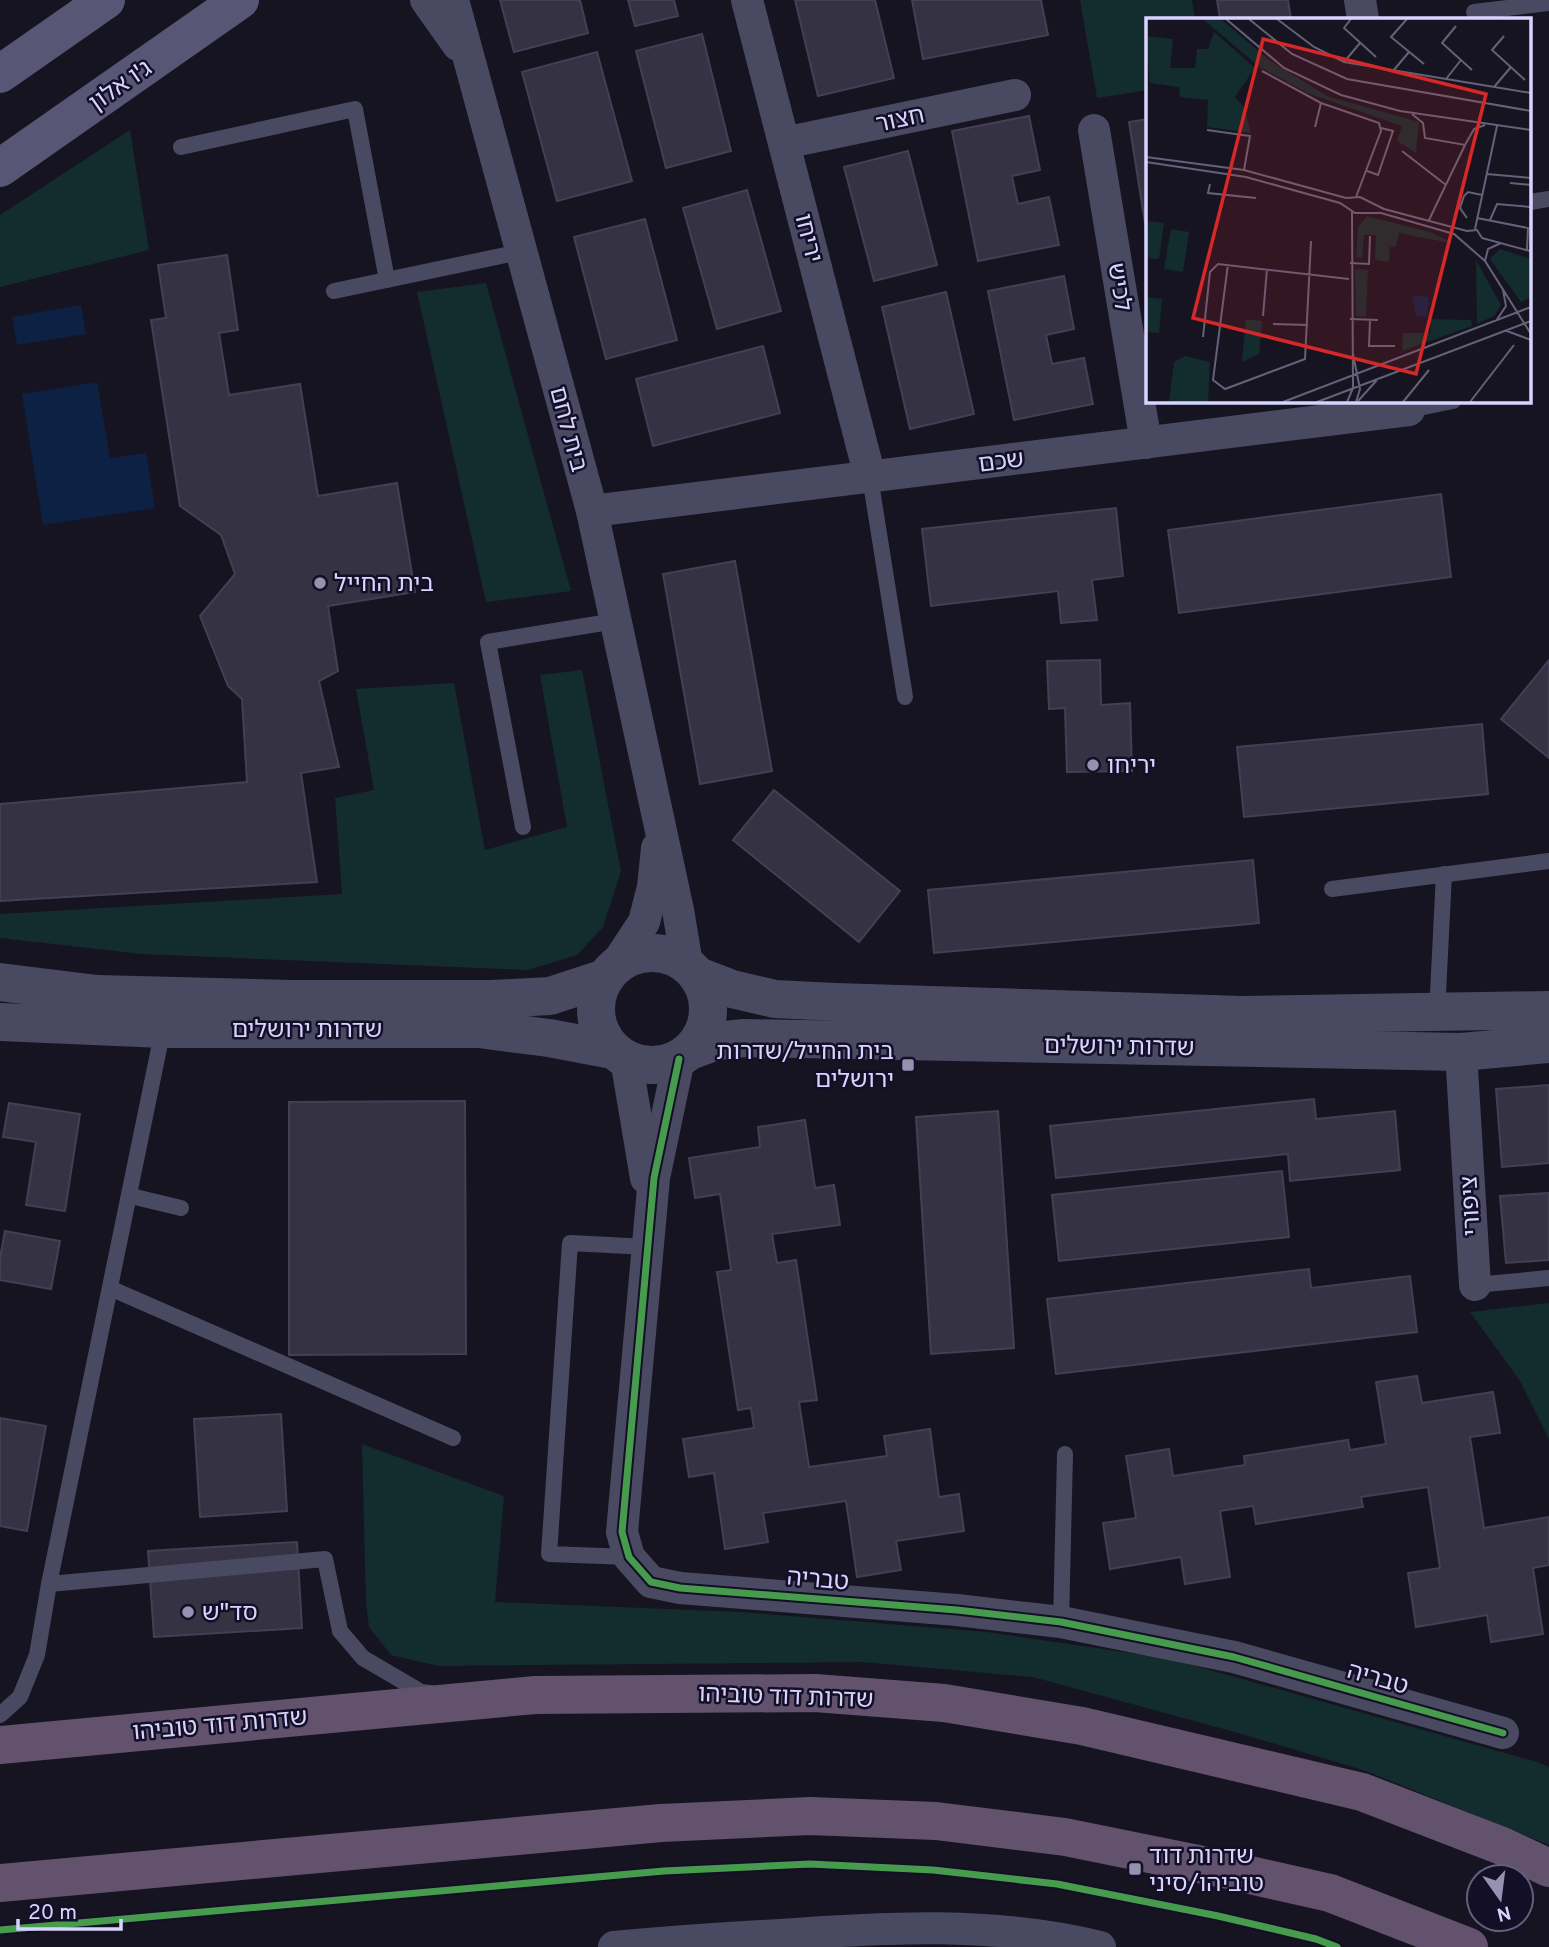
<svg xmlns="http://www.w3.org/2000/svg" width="1549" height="1947" viewBox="0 0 1549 1947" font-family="Overpass,'Noto Sans Hebrew',sans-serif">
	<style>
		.green { fill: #132c2d }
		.water { fill: #0d2144 }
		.building { fill: #343243; stroke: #433f54; stroke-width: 2 }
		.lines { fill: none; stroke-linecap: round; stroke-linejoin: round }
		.service { stroke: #4a4962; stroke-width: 16 }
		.minor { stroke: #4a4962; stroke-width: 32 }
		.tertiary { stroke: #4a4962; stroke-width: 38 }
		.secondary { stroke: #575674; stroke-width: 38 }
		.trunk { stroke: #62526e; stroke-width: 38 }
		.cycleway-casing { stroke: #130f26; stroke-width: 11 }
		.cycleway { stroke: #469c4c; stroke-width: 7 }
		.poi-dot { fill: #9591b1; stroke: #130f26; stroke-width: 2.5 }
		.labels { text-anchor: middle; stroke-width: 5; stroke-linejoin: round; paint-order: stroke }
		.street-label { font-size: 24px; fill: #d9d4ff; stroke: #130f26 }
		.poi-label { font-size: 24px; fill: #d9d4ff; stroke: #130f26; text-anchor: start }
		.inset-road { fill: none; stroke: #64617a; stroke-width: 2 }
		.view { fill: #d62828; fill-opacity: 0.15; stroke: #d62828; stroke-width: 3.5 }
		.inset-edge { fill: none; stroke: #d9d4ff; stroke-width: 3.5 }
	</style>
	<rect width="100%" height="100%" fill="#161421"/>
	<g class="green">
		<polygon points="1080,0 1192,0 1195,19 1148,19 1148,90 1097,98"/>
		<polygon points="130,130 149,250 0,287 0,215"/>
		<polygon points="486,283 571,591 486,602 417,292"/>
		<polygon points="582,670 621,871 603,927 577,955 528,970 479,968 142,954 0,938 0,914 342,894 335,798 374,790 356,689 454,683 485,850 567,827 540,675"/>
		<polygon points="1549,1303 1549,1439 1520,1381 1470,1312"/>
		<polygon points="362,1444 504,1496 495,1602 741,1612 987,1632 1171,1659 1537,1762 1549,1767 1549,1845 1366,1771 1242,1734 1033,1677 862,1662 438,1666 391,1655 369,1627 366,1604"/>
	</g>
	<g class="water">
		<polygon points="81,305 86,334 17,345 12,317"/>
		<polygon points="97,382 110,458 146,453 155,508 43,525 22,394"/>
	</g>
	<g class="building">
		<polygon points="500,0 580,0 588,33 514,52"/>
		<polygon points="628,0 674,0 678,16 635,26"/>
		<polygon points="795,0 875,0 894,78 818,96"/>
		<polygon points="912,0 1041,0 1048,35 923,59"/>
		<polygon points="1217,0 1288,0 1291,19 1220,19"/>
		<polygon points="702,34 731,151 666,168 636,51"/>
		<polygon points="597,52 632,181 557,201 522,72"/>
		<polygon points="1029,116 1040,170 1012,176 1018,204 1049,197 1059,245 978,261 952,131"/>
		<polygon points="1148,119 1148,242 1129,122"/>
		<polygon points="908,151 937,265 874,281 844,167"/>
		<polygon points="747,190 781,311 717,329 683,208"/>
		<polygon points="645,219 677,340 606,359 574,237"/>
		<polygon points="227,255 238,330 219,333 229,395 300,384 318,496 397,483 415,592 328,606 338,671 319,681 339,767 301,773 317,882 0,901 0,804 247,782 242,699 228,686 200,616 235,574 221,535 180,506 151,320 166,318 158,265"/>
		<polygon points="1064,276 1074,329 1046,335 1052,364 1084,358 1093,404 1014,420 988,291"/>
		<polygon points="946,292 974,414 910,429 882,307"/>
		<polygon points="763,346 780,413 653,446 636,379"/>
		<polygon points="1441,494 1451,577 1179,613 1168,530"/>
		<polygon points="1116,508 1123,576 1092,580 1097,620 1061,623 1058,591 931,606 922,529"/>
		<polygon points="735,561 772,771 700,784 663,574"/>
		<polygon points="1100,660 1101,705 1130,703 1132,771 1067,772 1065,708 1049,709 1047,661"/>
		<polygon points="1549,660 1549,758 1501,719"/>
		<polygon points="1482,724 1488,794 1244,817 1237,747"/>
		<polygon points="774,790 900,891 859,942 733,840"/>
		<polygon points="1253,860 1259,923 934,953 928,890"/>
		<polygon points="1549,1085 1549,1163 1502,1167 1496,1089"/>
		<polygon points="1314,1099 1316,1119 1395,1111 1400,1170 1290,1181 1288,1154 1056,1178 1050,1126"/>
		<polygon points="465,1101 466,1354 289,1355 289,1102"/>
		<polygon points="9,1103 80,1114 65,1211 26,1205 36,1142 3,1137"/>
		<polygon points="998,1111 1014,1348 931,1354 916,1117"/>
		<polygon points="805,1120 815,1188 834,1185 840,1225 772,1234 777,1263 796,1260 817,1400 799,1402 809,1467 887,1456 884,1436 930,1429 939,1497 959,1494 964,1531 896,1541 901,1570 857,1577 846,1501 763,1513 768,1542 725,1549 714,1473 689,1477 683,1439 754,1428 751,1408 738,1410 717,1272 731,1270 720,1194 695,1198 689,1158 760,1147 758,1127"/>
		<polygon points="1282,1171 1289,1237 1059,1261 1052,1195"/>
		<polygon points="1549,1193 1549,1260 1506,1263 1500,1196"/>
		<polygon points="5,1231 60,1241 51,1289 0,1280 0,1258"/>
		<polygon points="1309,1269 1311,1288 1410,1276 1417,1332 1056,1374 1047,1299"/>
		<polygon points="1417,1376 1422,1403 1493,1392 1500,1433 1470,1437 1484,1528 1549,1517 1549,1565 1533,1568 1543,1634 1491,1642 1487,1615 1416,1627 1408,1573 1440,1568 1428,1487 1361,1497 1363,1507 1256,1524 1253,1506 1220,1511 1230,1577 1185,1584 1181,1557 1110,1569 1103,1523 1136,1518 1126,1456 1169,1449 1173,1476 1245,1465 1244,1456 1348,1440 1350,1450 1386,1444 1376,1382"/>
		<polygon points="281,1414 287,1511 200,1517 194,1419"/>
		<polygon points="0,1418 46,1426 27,1531 0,1526"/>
		<polygon points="297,1542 302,1628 154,1637 148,1551"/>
	</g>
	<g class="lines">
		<g class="service">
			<polyline points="1474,12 1549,3"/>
			<polyline points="181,147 355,109 387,280"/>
			<polyline points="1530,202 1549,199"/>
			<polyline points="334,291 520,252"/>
			<polyline points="1409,410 1453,401"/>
			<polyline points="870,477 905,697"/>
			<polyline points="523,827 488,642 615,621"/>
			<polyline points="1332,889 1549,861"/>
			<polyline points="1437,1013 1444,874"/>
			<polyline points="131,1196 181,1208"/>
			<polyline points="1475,1285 1549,1278"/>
			<polyline points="112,1289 453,1438"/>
			<polyline points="629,1557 549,1554 570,1243 648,1247"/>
			<polyline points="49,1584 163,1029"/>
			<polyline points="1061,1622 1065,1454"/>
			<polyline points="0,1715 20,1697 37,1655 49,1584 325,1559 340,1631 363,1658 421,1692 431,1693"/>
		</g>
		<g class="minor">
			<polyline points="426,0 458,45"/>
			<polyline points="453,0 592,511 678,910 687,964"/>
			<polyline points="747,0 870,477"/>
			<polyline points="1360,0 1363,19"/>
			<polyline points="1094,130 1146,443"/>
			<polyline points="784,143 1015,95"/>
			<polyline points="592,511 1409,410 1408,401"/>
			<polyline points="615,966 644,922 653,887 657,848"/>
			<polyline points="1461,1052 1475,1285"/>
			<polyline points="626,1059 646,1178"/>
			<polyline points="679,1059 654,1178 622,1532 629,1557 651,1582 680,1588 957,1610 1061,1622 1234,1657 1503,1733"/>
			<path d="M 614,1947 C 669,1942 725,1938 780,1935 C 887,1927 995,1921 1100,1947"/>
		</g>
		<g class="tertiary">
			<circle cx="652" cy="1009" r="56"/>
			<polyline points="698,976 732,989 775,999 835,1002 1242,1015 1549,1010"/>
			<polyline points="0,982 97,994 290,999 492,999 550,996 605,978"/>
			<polyline points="0,1022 163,1029 479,1029 549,1038 613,1050"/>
			<polyline points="690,1051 717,1041 744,1038 1461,1052 1549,1044"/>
		</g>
		<g class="secondary">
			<polyline points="0,74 106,0"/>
			<polyline points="0,168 240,0"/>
		</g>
		<g class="trunk">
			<polyline points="0,1745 535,1695 815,1693 944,1703 1082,1726 1362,1792 1502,1846 1549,1868"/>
			<polyline points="0,1883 661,1823 810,1816 936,1821 1065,1837 1228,1870 1330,1893 1469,1947"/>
		</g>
		<defs>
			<g id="cycleway">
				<polyline points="679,1059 654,1178 622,1532 629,1557 651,1582 680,1588 957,1610 1061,1622 1234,1657 1503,1733"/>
				<polyline points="0,1930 664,1871 810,1864 933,1870 1057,1884 1218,1916 1316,1939 1337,1947"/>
			</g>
		</defs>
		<use href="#cycleway" class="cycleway-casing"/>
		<use href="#cycleway" class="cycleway"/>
	</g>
	<g class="poi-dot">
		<circle cx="320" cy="583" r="7"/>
		<circle cx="1093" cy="765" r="7"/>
		<rect x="901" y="1058" width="14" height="14" rx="3.5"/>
		<circle cx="188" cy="1612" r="7"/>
		<rect x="1128" y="1862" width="14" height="14" rx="3.5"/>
	</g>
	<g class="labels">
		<g class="street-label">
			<text transform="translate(120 85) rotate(-35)" y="8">ג'ו אלון</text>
			<text transform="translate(900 119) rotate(-12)" y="8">חצור</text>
			<text transform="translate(809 238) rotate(76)" y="8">יריחו</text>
			<text transform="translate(1120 287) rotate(81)" y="8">לכיש</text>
			<text transform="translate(569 429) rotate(75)" y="8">בית לחם</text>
			<text transform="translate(1001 461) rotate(-7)" y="8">שכם</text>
			<text x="307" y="1037">שדרות ירושלים</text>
			<text transform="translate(1119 1046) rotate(1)" y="8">שדרות ירושלים</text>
			<text transform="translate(1470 1206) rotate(-93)" y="8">ציפורי</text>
			<text transform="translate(818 1579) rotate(5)" y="8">טבריה</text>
			<text transform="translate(1378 1678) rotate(16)" y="8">טבריה</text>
			<text transform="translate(786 1696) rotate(2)" y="8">שדרות דוד טוביהו</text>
			<text transform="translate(220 1724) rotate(-5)" y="8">שדרות דוד טוביהו</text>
		</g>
		<g class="poi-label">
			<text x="334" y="591">בית החייל</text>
			<text x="1107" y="773">יריחו</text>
			<text x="894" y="1059" text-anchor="end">בית החייל/שדרות<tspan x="894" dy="28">ירושלים</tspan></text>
			<text x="202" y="1620">סד"ש</text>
			<text x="1149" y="1863">שדרות דוד<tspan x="1149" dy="28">טוביהו/סיני</tspan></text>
		</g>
	</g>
	<g transform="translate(1146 18)">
		<rect width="385" height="385" fill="#161421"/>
		<path d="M 57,1 L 75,1 L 123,42 L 181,78 L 273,104 L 270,135 L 251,123 L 256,108 L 161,75 L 112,48 ZM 68,14 L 109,50 L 89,79 L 98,89 L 105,115 L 61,109 L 62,82 L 34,79 L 33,69 L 4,65 L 0,18 L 27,21 L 24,50 L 49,50 L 51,31 L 62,31 ZM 221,198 L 284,214 L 309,226 L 253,215 L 250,229 L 244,229 L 243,244 L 229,242 L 230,217 L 218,217 L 216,240 L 210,239 L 212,209 ZM 0,203 L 18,205 L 13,241 L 0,240 ZM 25,211 L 43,214 L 37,254 L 18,251 ZM 354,231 L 385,241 L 385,279 L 375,284 L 344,241 ZM 330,242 L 355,287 L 348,298 L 331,306 ZM 209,251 L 222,252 L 220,299 L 210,298 ZM 0,279 L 16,281 L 13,315 L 0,314 ZM 100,301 L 116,303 L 113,336 L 96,344 ZM 285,301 L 325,302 L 326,308 L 256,333 L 257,315 L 284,315 ZM 39,338 L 64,344 L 62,384 L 23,384 L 28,344 Z" fill="#132c2d"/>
		<path d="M 266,277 L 283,279 L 281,299 L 270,298 Z" fill="#0d2144"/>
		<path class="inset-road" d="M 80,1 L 138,50 L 195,77 L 254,93 L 385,112M 103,1 L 146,36 L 201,61 L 385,93M 131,1 L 168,29 L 198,44 L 385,75M 205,1 L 198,10 L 230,39M 261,1 L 245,19 L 278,46M 310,8 L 296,25 L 326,52M 358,18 L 346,32 L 379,62M 198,44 L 214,25M 116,53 L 175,85 L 233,105 L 235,113 L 210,179M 247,53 L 263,34M 300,61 L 315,42M 348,69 L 365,49M 266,96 L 277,105 L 279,120 L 319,127 L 328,111 L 339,107M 169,109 L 175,85M 61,112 L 104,118 L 98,152M 256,133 L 300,167M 0,139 L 98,152 L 200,180 L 214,179 L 238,191 L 321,213 L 331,212 L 336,220M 0,144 L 100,159 L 194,185 L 209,195 L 235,195 L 308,216 L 339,243 L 385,316M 221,153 L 232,157 L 247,113 L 235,110M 341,156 L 385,160M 364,165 L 385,167M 64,166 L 62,175 L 110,180M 321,200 L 314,190 L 318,178 L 322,174 L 336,177M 331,200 L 382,210 L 381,232M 283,202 L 319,127M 344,202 L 351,186 L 385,189M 329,211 L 351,108M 336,220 L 384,233M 339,243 L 342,231 L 355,225M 204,245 L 223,246 L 224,218M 82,246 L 67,362 L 79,371 L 159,341 L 165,223M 117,298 L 121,251M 204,301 L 232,302M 224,302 L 223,328 L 249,328M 350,303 L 360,288 L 357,272M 127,306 L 162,307M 361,313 L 385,322M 57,319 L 64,254 L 72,246 L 203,261M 207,336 L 214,371 L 210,384M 212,383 L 231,362M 137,384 L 385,289M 171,384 L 385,303M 201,384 L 207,370 L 206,193M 257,384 L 283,352M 324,384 L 368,327"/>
		<path class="view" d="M 117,21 L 340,76 L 270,356 L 47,300 Z"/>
		<rect width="385" height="385" class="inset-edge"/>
	</g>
	<g transform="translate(1500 1898) rotate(166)"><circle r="33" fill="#130f26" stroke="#625e7d" stroke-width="2"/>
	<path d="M0-5L12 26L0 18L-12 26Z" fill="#9591b1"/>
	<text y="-10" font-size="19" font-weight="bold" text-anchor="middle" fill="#d9d4ff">N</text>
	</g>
	<path d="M18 1919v10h103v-10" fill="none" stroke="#d9d4ff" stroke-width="3.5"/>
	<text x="28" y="1919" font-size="21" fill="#d9d4ff" stroke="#130f26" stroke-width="5" paint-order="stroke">20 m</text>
</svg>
